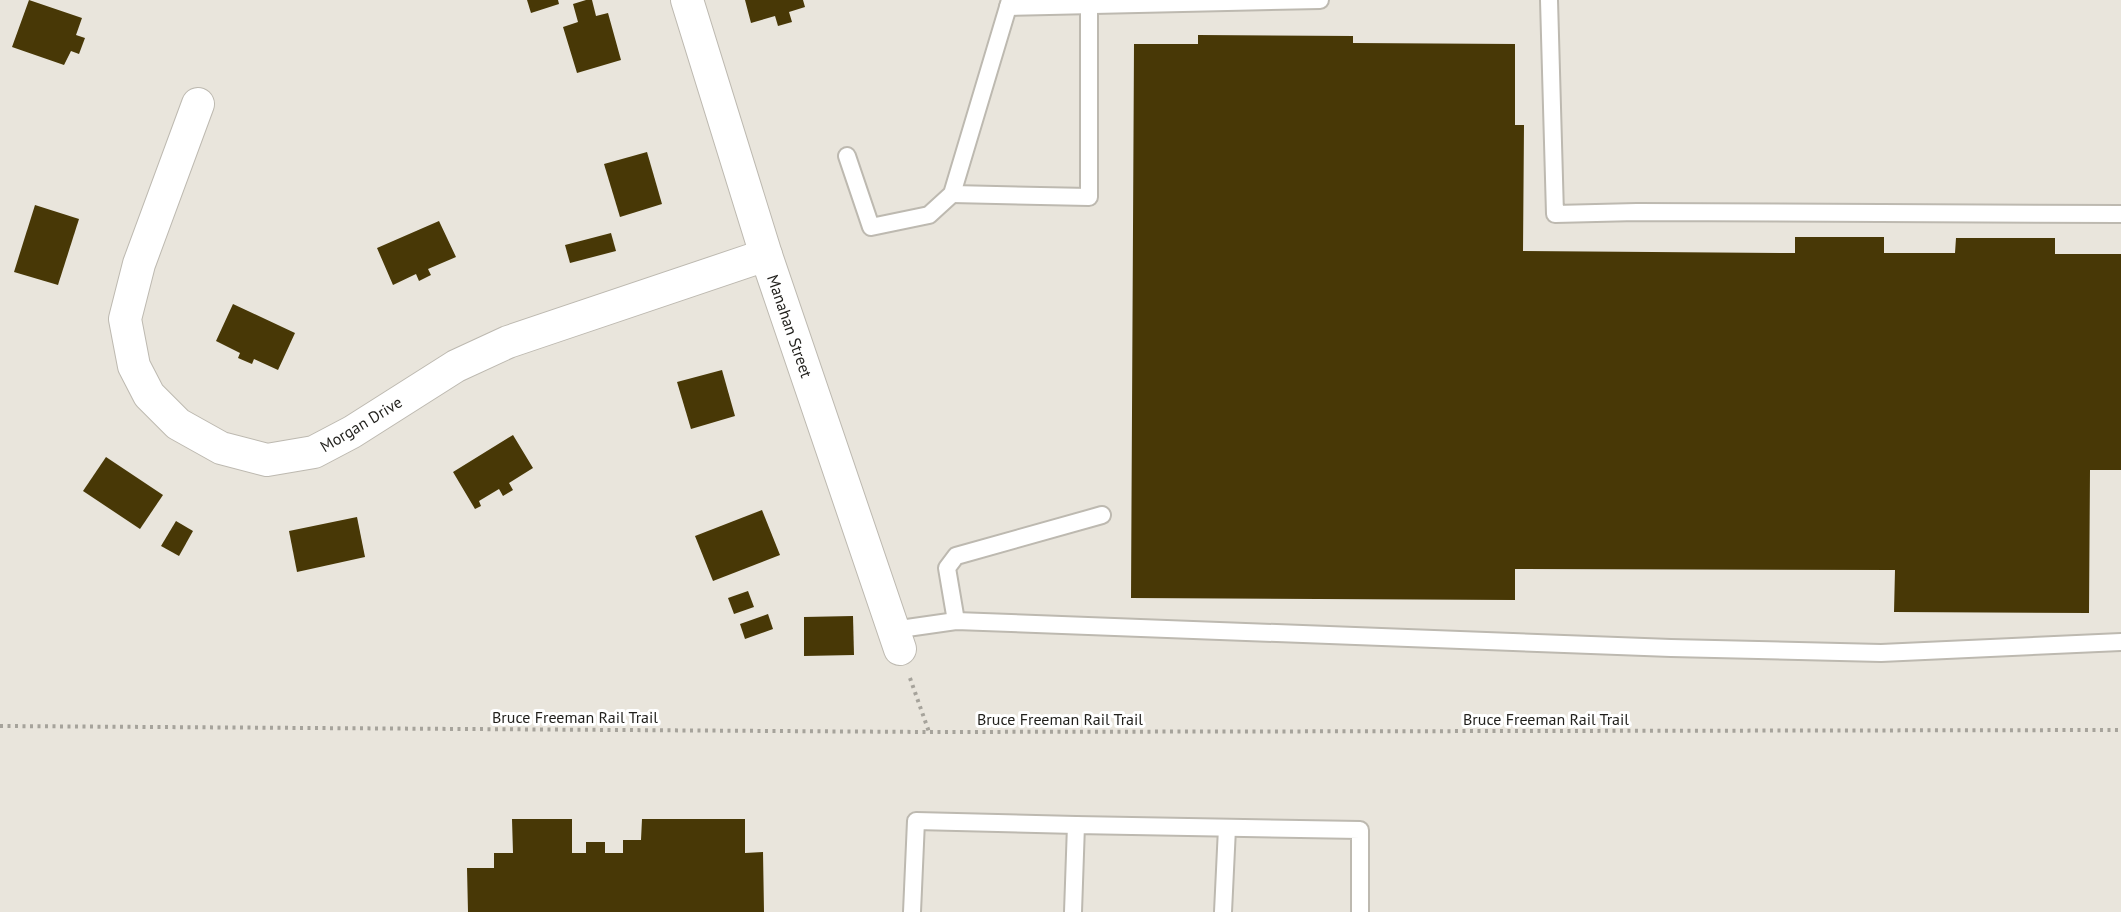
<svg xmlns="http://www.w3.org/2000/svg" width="2121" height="912" viewBox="0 0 2121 912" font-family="'PT Sans',sans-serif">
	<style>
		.building { fill: #483806 }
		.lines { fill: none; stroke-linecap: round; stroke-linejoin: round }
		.service-casing { stroke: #bdb9b0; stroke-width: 20 }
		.minor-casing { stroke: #bdb9b0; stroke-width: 34 }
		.path { stroke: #a6a39b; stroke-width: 4; stroke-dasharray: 3 4.5; stroke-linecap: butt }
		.service { stroke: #fff; stroke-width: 16 }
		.minor { stroke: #fff; stroke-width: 32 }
		.labels { text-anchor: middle; stroke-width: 6; stroke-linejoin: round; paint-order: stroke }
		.street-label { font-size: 16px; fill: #201f1b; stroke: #fff }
	</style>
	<rect width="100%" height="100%" fill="#e9e5dc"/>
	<g class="building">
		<polygon points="29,0 82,18 76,35 85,38 79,54 71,51 64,65 12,47"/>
		<polygon points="527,0 558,0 559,4 531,13"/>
		<polygon points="586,0 592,0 596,16 608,13 621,60 577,73 563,27 578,22 573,4"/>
		<polygon points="745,0 803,0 805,7 789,12 792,22 778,26 775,16 751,23"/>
		<polygon points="1198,35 1353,36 1353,43 1515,44 1515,125 1524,125 1523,251 1795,253 1795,237 1884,237 1884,253 1955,253 1956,238 2055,238 2055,254 2121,254 2121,470 2090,470 2089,613 1894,612 1895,570 1515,569 1515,600 1131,598 1134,44 1198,44"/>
		<polygon points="647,152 662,204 620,217 604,164"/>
		<polygon points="35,205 79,219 58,285 14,272"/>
		<polygon points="439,221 456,257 428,269 431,275 419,281 416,274 393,285 377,248"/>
		<polygon points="611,233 616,251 570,263 565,245"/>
		<polygon points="233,304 295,333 278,370 254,359 252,364 238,358 240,353 216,341"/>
		<polygon points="722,370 735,416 691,429 677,382"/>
		<polygon points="513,435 533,468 509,483 513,490 503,496 499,489 479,501 481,506 475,509 453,472"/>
		<polygon points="106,457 163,495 140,529 83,491"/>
		<polygon points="762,510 780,555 713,581 695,536"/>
		<polygon points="357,517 365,557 297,572 289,531"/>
		<polygon points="176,521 193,531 179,556 161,546"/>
		<polygon points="748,591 754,607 734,614 728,598"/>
		<polygon points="768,614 773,629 745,639 740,624"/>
		<polygon points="853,616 854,655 804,656 804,617"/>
		<polygon points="512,819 572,819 572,853 586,853 586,842 605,842 605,853 623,853 623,840 641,840 642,819 745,819 745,853 763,852 764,912 468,912 467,868 494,868 494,853 513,853"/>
	</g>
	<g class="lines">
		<defs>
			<g id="service">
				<polyline points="1010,0 1008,7 1320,0"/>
				<polyline points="1549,0 1555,214 1637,212 2121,214"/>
				<polyline points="847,156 871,227 929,215 952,194 1008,7"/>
				<polyline points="952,194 1089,197 1089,5"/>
				<polyline points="956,621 947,568 956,556 1102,515"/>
				<polyline points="893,630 956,621 1671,648 1881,653 2121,642"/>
				<polyline points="912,912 916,821 1076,825"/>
				<polyline points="1073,912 1076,825 1360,830 1360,912"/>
				<polyline points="1223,912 1227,828"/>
			</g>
			<g id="minor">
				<polyline points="687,0 766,255 900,649"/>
				<polyline points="198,104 139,264 125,319 134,366 149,395 178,424 221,448 267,460 314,452 352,432 456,366 508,342 766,255"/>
			</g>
		</defs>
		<use href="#service" class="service-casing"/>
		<use href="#minor" class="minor-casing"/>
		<g class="path">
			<polyline points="910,678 929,732"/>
			<polyline points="0,726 929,732 2121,730"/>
		</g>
		<use href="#service" class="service"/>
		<use href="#minor" class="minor"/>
	</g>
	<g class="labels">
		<g class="street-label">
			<text transform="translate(790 326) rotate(71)" y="6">Manahan Street</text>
			<text transform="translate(361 424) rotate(-31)" y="6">Morgan Drive</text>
			<text x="575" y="723">Bruce Freeman Rail Trail</text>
			<text x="1060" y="725">Bruce Freeman Rail Trail</text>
			<text x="1546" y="725">Bruce Freeman Rail Trail</text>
		</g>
	</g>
</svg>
